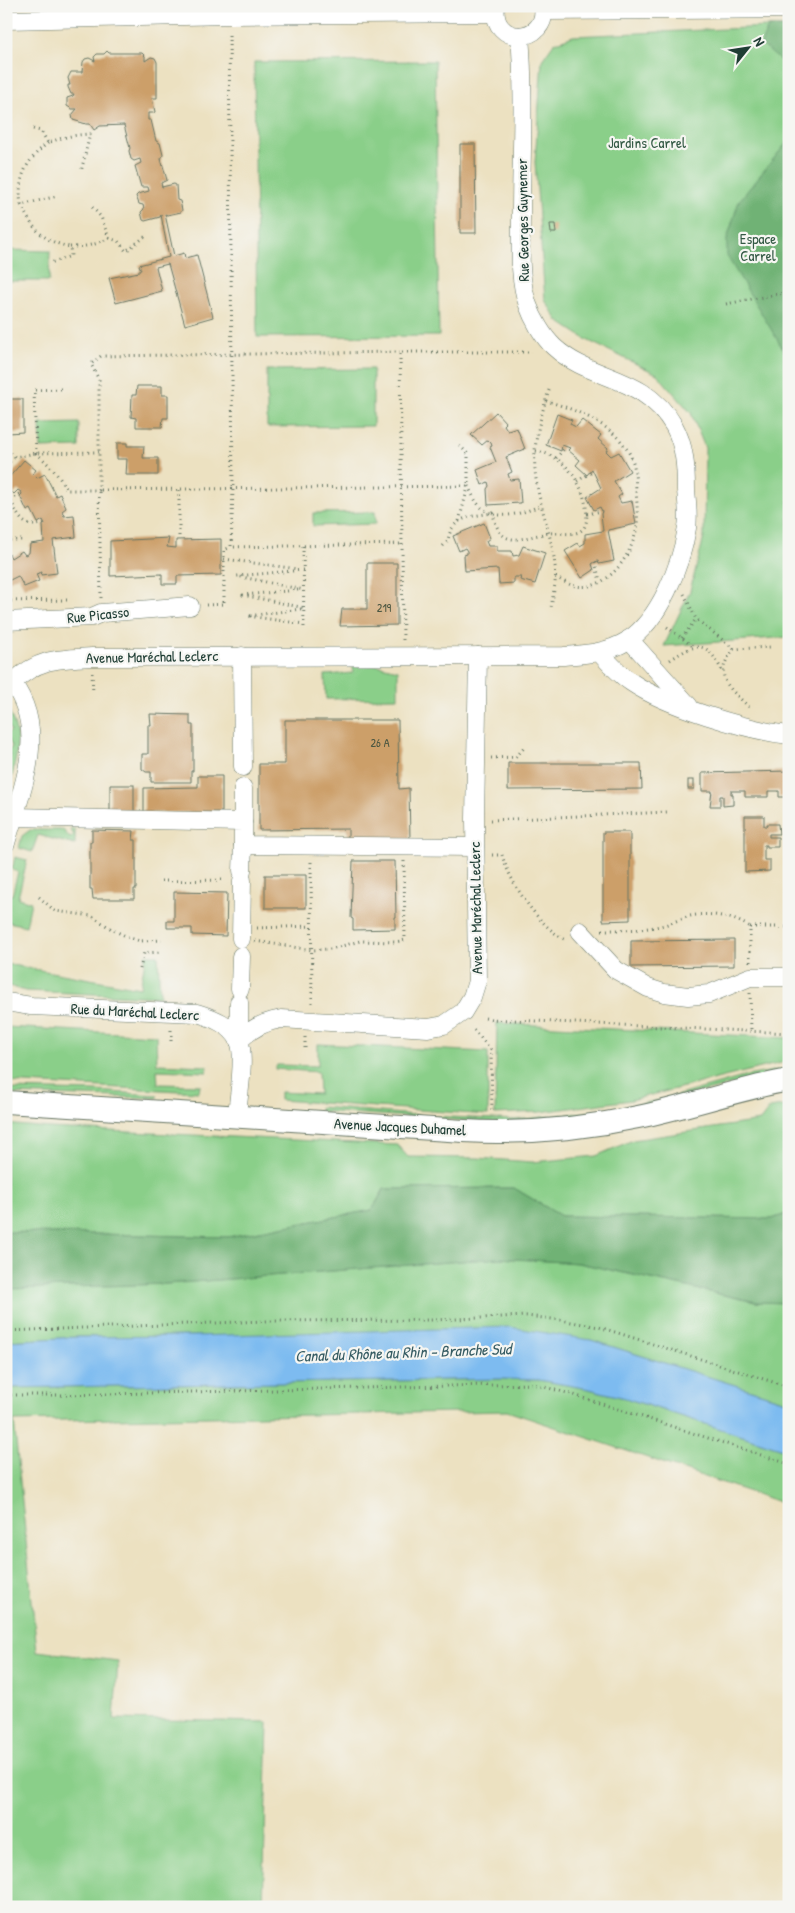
<svg xmlns="http://www.w3.org/2000/svg" width="795" height="1913" viewBox="0 0 795 1913" font-family="'Patrick Hand',sans-serif">
	<style>
		.green { fill: #8acf89; stroke: #54865e }
		.forest { fill: #6fb275; stroke: #477854 }
		.water { fill: #7dbbf0; stroke: #4e7c92 }
		.building { fill: #cc9f69 }
		.lines { fill: none; stroke-linecap: round; stroke-linejoin: round }
		.minor-casing { stroke: #677665; stroke-width: 19 }
		.major-casing { stroke: #677665; stroke-width: 24 }
		.path { stroke: #677665; stroke-width: 3; stroke-dasharray: 1 4; stroke-linecap: butt }
		.minor { stroke: #fff; stroke-width: 18 }
		.major { stroke: #fff; stroke-width: 22 }
		.labels { text-anchor: middle; stroke-width: 4.5; stroke-linejoin: round; paint-order: stroke }
		.number-label { font-size: 12px; fill: #4a5641 }
		.park-label { font-size: 15px; fill: #345a45; stroke: #f6f6f2 }
		.street-label { font-size: 15px; fill: #1f3d34; stroke: #f6f6f2 }
		.water-label { font-size: 16px; font-style: italic; fill: #365c63; stroke: #f6f6f2 }
	</style>
	<rect width="100%" height="100%" fill="#f6f6f2"/>
	<filter id="ink" filterUnits="userSpaceOnUse"><feTurbulence type="fractalNoise" baseFrequency=".02" numOctaves="2"/><feDisplacementMap in="SourceGraphic" scale="10" xChannelSelector="R" yChannelSelector="G"/><feConvolveMatrix kernelMatrix="1 2 1 2 8 2 1 2 1" color-interpolation-filters="sRGB"/></filter>
	<filter id="wash" filterUnits="userSpaceOnUse"><feTurbulence type="fractalNoise" baseFrequency=".0096" numOctaves="4" result="noise"/><feDisplacementMap in="SourceGraphic" scale="20" xChannelSelector="R" yChannelSelector="G"/><feGaussianBlur stdDeviation="1.12" result="paint"/><feColorMatrix in="noise" values="0 0 0 0 0 0 0 0 0 0 0 0 0 0 0 0 0 1.4 0 .05"/><feComposite in="paint" operator="in"/></filter>
	<g filter="url(#wash)">
		<rect width="100%" height="100%" fill="#ece1c1"/>
		<g class="green">
			<polygon points="768,27 789,27 789,637 664,646 690,591 704,537 705,448 691,413 657,374 587,340 558,321 545,300 535,162 542,60 554,43 573,36"/>
			<polygon points="435,61 439,336 257,337 254,62"/>
			<polygon points="6,250 50,251 49,281 6,281"/>
			<polygon points="373,369 373,426 267,427 267,370"/>
			<polygon points="79,423 79,447 41,448 40,424"/>
			<polygon points="375,512 376,524 313,526 313,513"/>
			<polygon points="377,665 398,670 398,698 326,699 325,675 353,673 353,666"/>
			<path d="M 6,706 C 25,738 16,762 6,796 L 6,770 L 10,756 L 7,751 L 12,747 L 6,734 L 11,731 L 6,721 Z"/>
			<polygon points="70,829 75,829 75,845 38,835 32,852 19,848 22,836 30,830 63,830 70,838 74,835"/>
			<polygon points="15,857 27,860 18,898 31,902 26,926 8,922 6,928 6,894 12,895 18,872 12,870"/>
			<polygon points="146,955 158,955 160,997 25,991 6,985 6,964 140,988"/>
			<polygon points="497,1023 789,1038 789,1061 631,1100 540,1112 495,1114"/>
			<polygon points="6,1027 156,1035 157,1064 207,1066 207,1072 157,1070 158,1084 200,1085 199,1092 6,1082"/>
			<polygon points="318,1044 488,1052 488,1115 280,1100 280,1092 319,1094 318,1072 275,1069 277,1065 318,1066"/>
			<polygon points="789,1068 789,1071 614,1113 499,1123 320,1111 320,1107 427,1116 515,1120 616,1109 665,1099 747,1076"/>
			<polygon points="6,1089 95,1091 157,1095 157,1098 6,1094"/>
			<polygon points="789,1105 789,1213 772,1219 561,1216 514,1188 384,1189 372,1210 228,1237 6,1232 6,1124 49,1128 397,1145 408,1157 477,1158 532,1162 596,1156 633,1140 760,1121 770,1108"/>
			<polygon points="499,1258 579,1263 755,1302 789,1303 789,1402 591,1340 202,1336 77,1337 6,1341 6,1289 166,1284"/>
			<polygon points="499,1379 539,1380 589,1389 625,1398 789,1451 789,1505 507,1411 14,1421 37,1651 118,1661 114,1719 268,1722 263,1907 6,1907 6,1388"/>
		</g>
		<g class="forest">
			<polygon points="768,27 789,27 789,68 761,44"/>
			<polygon points="789,140 789,359 727,256 727,239 739,201"/>
			<polygon points="514,1188 561,1216 772,1219 789,1213 789,1303 756,1302 579,1263 499,1258 166,1284 6,1289 6,1232 228,1237 372,1210 384,1189"/>
		</g>
		<polygon class="water" points="509,1327 591,1340 789,1402 789,1451 625,1398 589,1389 539,1380 499,1379 6,1388 6,1341 77,1337 192,1336"/>
		<g id="blocks">
			<g class="building">
				<polygon points="107,51 109,53 142,53 145,56 145,61 151,57 155,58 157,62 157,98 152,98 155,112 153,113 148,113 148,120 151,120 156,141 160,143 163,155 161,159 167,180 161,183 162,187 174,184 176,185 177,200 180,201 182,210 181,212 167,215 165,214 174,256 184,253 185,258 197,255 213,317 185,325 168,264 156,267 162,291 116,303 109,278 139,272 139,270 141,270 139,265 169,257 161,215 160,217 145,221 143,220 141,212 144,209 143,205 139,204 136,196 138,194 149,191 148,187 141,187 135,166 141,163 140,159 134,161 131,159 129,151 130,148 124,125 100,126 94,130 90,124 86,124 73,120 72,115 77,109 72,109 67,106 67,98 73,96 74,94 71,94 68,87 68,85 70,85 68,78 71,72 82,72 83,62 85,59 89,58 95,61 94,57 97,54 104,54"/>
				<polygon points="6,89 11,98 10,102 6,108"/>
				<polygon points="6,142 11,151 6,162"/>
				<polygon points="460,144 475,144 476,233 460,233"/>
				<polygon points="6,196 9,199 11,205 8,213 6,213"/>
				<polygon points="550,224 555,224 556,233 551,233"/>
				<polygon points="137,386 162,386 162,395 168,395 168,418 163,418 162,427 136,427 136,418 131,417 132,395 136,395"/>
				<polygon points="6,399 23,399 23,432 8,433 8,429 6,429"/>
				<polygon points="496,412 506,423 504,425 508,431 517,428 525,449 506,457 512,472 508,474 510,480 519,479 521,503 520,503 488,505 487,489 489,486 488,482 482,485 477,470 496,462 490,447 492,446 491,443 488,440 482,445 471,435"/>
				<polygon points="557,414 572,420 570,424 576,427 582,420 601,435 598,439 608,448 606,451 611,456 619,452 630,471 614,481 622,494 618,497 621,503 632,501 636,524 608,530 614,561 599,564 598,561 595,562 592,564 594,570 582,578 565,551 578,543 580,546 585,543 585,534 603,531 601,514 602,511 600,507 594,510 587,497 601,488 592,469 587,475 576,465 580,460 568,450 570,448 562,445 561,451 546,445"/>
				<polygon points="117,443 127,443 127,446 144,446 143,458 158,458 158,475 126,475 127,459 117,459"/>
				<polygon points="24,460 36,470 33,474 37,478 45,474 56,496 60,494 66,508 62,511 64,516 74,515 76,537 53,540 57,573 41,575 42,572 36,574 39,581 24,587 18,576 6,582 6,555 9,554 11,558 22,551 25,555 29,553 30,544 44,542 43,525 45,524 43,520 38,523 31,509 27,511 20,496 22,494 21,492 18,490 14,494 6,487 6,481"/>
				<polygon points="484,523 490,538 486,541 488,546 497,546 497,551 512,551 513,556 519,555 523,546 545,553 535,584 520,580 521,577 514,577 514,583 499,584 498,569 465,571 464,555 467,554 467,551 465,548 459,551 453,536"/>
				<polygon points="169,538 167,547 176,548 176,540 221,539 221,575 177,576 177,584 162,584 162,574 110,576 110,541"/>
				<polygon points="367,563 397,563 397,625 340,626 342,609 367,609"/>
				<polygon points="150,714 190,715 190,725 193,725 193,771 191,771 191,782 151,782 151,772 146,772 142,769 142,754 148,754 148,725 151,725"/>
				<polygon points="285,720 398,720 399,789 409,788 410,839 348,839 348,829 259,830 259,764 285,764"/>
				<polygon points="508,763 641,763 642,789 508,790"/>
				<polygon points="789,771 789,797 779,797 779,791 768,791 768,797 745,797 745,791 731,791 731,794 733,794 733,805 723,806 723,796 720,796 720,806 710,806 712,791 702,791 702,773"/>
				<polygon points="198,776 222,776 222,812 144,813 144,788 198,787"/>
				<rect x="688" y="780" width="6" height="9"/>
				<rect x="110" y="785" width="24" height="26"/>
				<polygon points="745,816 764,816 764,826 767,826 767,824 778,824 779,834 769,834 769,837 778,837 778,847 767,847 767,845 764,845 764,860 770,860 770,871 745,872"/>
				<polygon points="92,830 134,831 133,840 136,840 136,889 134,889 134,899 93,899 92,889 90,889 90,842 92,842"/>
				<polygon points="603,832 630,832 630,920 603,921"/>
				<polygon points="353,861 395,861 396,917 395,917 395,929 353,930 353,919 351,918"/>
				<rect x="265" y="875" width="41" height="33"/>
				<polygon points="174,892 227,893 226,936 192,935 192,928 167,928 167,921 174,921"/>
				<polygon points="734,940 734,966 631,967 631,941"/>
			</g>
		</g>
	</g>
	<g filter="url(#ink)">
		<use href="#blocks" fill-opacity="0" stroke="#677665" stroke-width="1"/>
		<g class="lines">
			<defs>
				<g id="minor">
					<path d="M 496,6 C 490,46 549,45 543,6"/>
					<polyline points="544,11 789,9"/>
					<polyline points="6,20 229,15 495,13"/>
					<polyline points="6,621 92,617 101,613 190,606"/>
					<polyline points="629,639 689,706"/>
					<path d="M 600,653 C 610,664 619,674 631,682 C 666,706 747,730 789,735"/>
					<polyline points="242,656 243,767"/>
					<path d="M 6,675 C 52,727 22,786 6,843"/>
					<path d="M 13,682 C 39,658 58,659 92,657 L 564,656 C 587,654 607,653 627,641 C 660,620 681,565 687,528 C 689,516 687,502 686,490 C 686,468 685,446 674,426 C 643,373 592,382 554,347 C 543,337 533,319 528,305 C 518,278 521,245 521,217 C 521,157 525,96 520,36"/>
					<polyline points="6,815 13,817 243,822 243,845 475,847"/>
					<polyline points="243,822 243,788"/>
					<polyline points="242,871 243,845"/>
					<polyline points="580,931 616,970 648,988 664,993 688,996 709,994 750,977 789,977"/>
					<polyline points="241,939 242,880"/>
					<polyline points="240,989 241,956"/>
					<path d="M 6,1002 L 31,1006 L 197,1013 C 213,1018 232,1025 239,1041 C 246,1056 238,1098 237,1116"/>
					<path d="M 239,1041 C 251,1028 264,1022 281,1019 L 428,1028 L 444,1025 L 463,1012 L 472,997 L 477,981 L 475,819 L 478,656"/>
					<polyline points="239,1041 239,1002"/>
				</g>
				<path id="major" d="M 6,1102 L 464,1131 C 521,1134 581,1129 638,1117 C 688,1107 738,1089 789,1080"/>
			</defs>
			<use href="#minor" class="minor-casing"/>
			<use href="#major" class="major-casing"/>
			<g class="path">
				<polyline points="229,30 233,489 231,547 402,544"/>
				<path d="M 33,129 L 41,131 L 48,143 C 62,137 74,135 90,134 L 81,172"/>
				<path d="M 48,143 C 26,160 17,178 21,205 L 58,196"/>
				<path d="M 21,205 C 33,230 43,241 70,247 L 71,256 L 50,263"/>
				<polyline points="109,238 118,241 126,251 146,236"/>
				<path d="M 70,247 C 85,247 96,245 109,238 L 101,217 L 91,206"/>
				<polyline points="726,304 789,292"/>
				<path d="M 61,389 L 34,390 L 36,453 C 49,464 58,474 67,490 L 99,490 L 99,380 L 91,364 L 101,356 L 400,352"/>
				<path d="M 549,390 C 541,416 533,441 535,469 C 537,502 552,533 555,566 C 557,579 553,595 551,608"/>
				<path d="M 546,401 C 572,408 607,422 624,445 C 636,461 635,472 636,491 C 637,503 638,514 637,525 C 634,553 608,592 576,586 C 569,585 561,580 555,577"/>
				<polyline points="6,450 15,457 36,453 99,452"/>
				<polyline points="556,458 566,447"/>
				<polyline points="6,465 15,457"/>
				<polyline points="577,481 594,471"/>
				<path d="M 468,486 C 471,492 474,499 478,504 C 493,523 523,514 541,505"/>
				<polyline points="179,490 179,537"/>
				<path d="M 6,499 L 11,501 C 19,518 24,530 45,523"/>
				<polyline points="11,501 21,492"/>
				<polyline points="587,514 602,511"/>
				<polyline points="459,521 468,487"/>
				<polyline points="6,537 11,540 23,540"/>
				<polyline points="303,546 304,629"/>
				<path d="M 443,546 L 448,541 C 451,516 473,516 493,513 C 500,552 522,537 549,533 C 560,532 575,537 583,529 C 588,523 587,514 586,507 C 582,481 563,454 535,451"/>
				<polyline points="224,559 298,569"/>
				<polyline points="595,562 600,581"/>
				<polyline points="303,570 237,576 304,590"/>
				<polyline points="298,590 243,595 305,608"/>
				<polyline points="684,594 696,619 734,649"/>
				<polyline points="101,598 99,490 468,486 468,454 459,445"/>
				<polyline points="6,601 68,600"/>
				<polyline points="206,605 224,604 224,550 231,547"/>
				<polyline points="301,609 248,616 304,624"/>
				<polyline points="667,627 694,647"/>
				<polyline points="682,638 696,619"/>
				<polyline points="403,640 400,352 532,352"/>
				<path d="M 670,660 C 697,642 707,640 722,671"/>
				<polyline points="92,673 93,694"/>
				<path d="M 749,707 C 728,687 712,676 734,649 L 771,647"/>
				<polyline points="491,758 516,757 524,748"/>
				<polyline points="491,820 667,812"/>
				<path d="M 492,855 L 502,855 C 510,883 540,928 566,940"/>
				<polyline points="311,862 312,1005"/>
				<polyline points="161,881 225,880"/>
				<polyline points="39,897 55,911 92,916 113,930 130,938 140,941 162,940"/>
				<polyline points="257,928 312,926"/>
				<path d="M 602,930 C 621,930 641,930 660,926 C 670,924 680,919 690,916 C 710,912 732,916 750,927"/>
				<polyline points="255,941 312,950 331,949 360,941 396,942 405,940 404,861"/>
				<polyline points="750,962 750,927 789,927"/>
				<polyline points="140,969 144,953 162,952"/>
				<polyline points="750,993 751,1030"/>
				<polyline points="485,1018 491,1019 789,1033"/>
				<polyline points="474,1030 491,1050 492,1113"/>
				<polyline points="171,1041 171,1029"/>
				<polyline points="305,1048 305,1036"/>
				<polyline points="6,1331 266,1321 433,1320 526,1316 561,1320 599,1327 789,1387"/>
				<polyline points="6,1395 63,1395 533,1384 571,1394 789,1464"/>
			</g>
			<use href="#minor" class="minor"/>
			<use href="#major" class="major"/>
		</g>
	</g>
	<g class="labels">
		<g class="number-label">
			<text x="384" y="612">219</text>
			<text x="380" y="747">26 A</text>
		</g>
		<g class="park-label">
			<text x="647" y="148">Jardins Carrel</text>
			<text x="758" y="244">Espace<tspan x="758" dy="17">Carrel</tspan></text>
		</g>
		<g class="street-label">
			<text transform="translate(523 220) rotate(-91)" y="5">Rue Georges Guynemer</text>
			<text transform="translate(98 615) rotate(-6)" y="5">Rue Picasso</text>
			<text transform="translate(152 657) rotate(-1)" y="5">Avenue Maréchal Leclerc</text>
			<text transform="translate(476 908) rotate(-91)" y="5">Avenue Maréchal Leclerc</text>
			<text transform="translate(135 1012) rotate(3)" y="5">Rue du Maréchal Leclerc</text>
			<text transform="translate(400 1127) rotate(3)" y="5">Avenue Jacques Duhamel</text>
		</g>
		<g class="water-label">
			<text transform="translate(403 1352) rotate(-2)" y="6">Canal du Rhône au Rhin - Branche Sud</text>
		</g>
	</g>
	<rect width="795" height="1913" fill="none" stroke="#f6f6f2" stroke-width="25"/>
	<g transform="translate(748 48) rotate(60)" stroke="#f6f6f2" stroke-width="4" paint-order="stroke">
	<path d="M0-4L9 19L0 12L-9 19Z" fill="#1f3d34"/>
	<text y="-8" font-size="14" font-weight="bold" text-anchor="middle" fill="#1f3d34">N</text>
	</g>
</svg>
